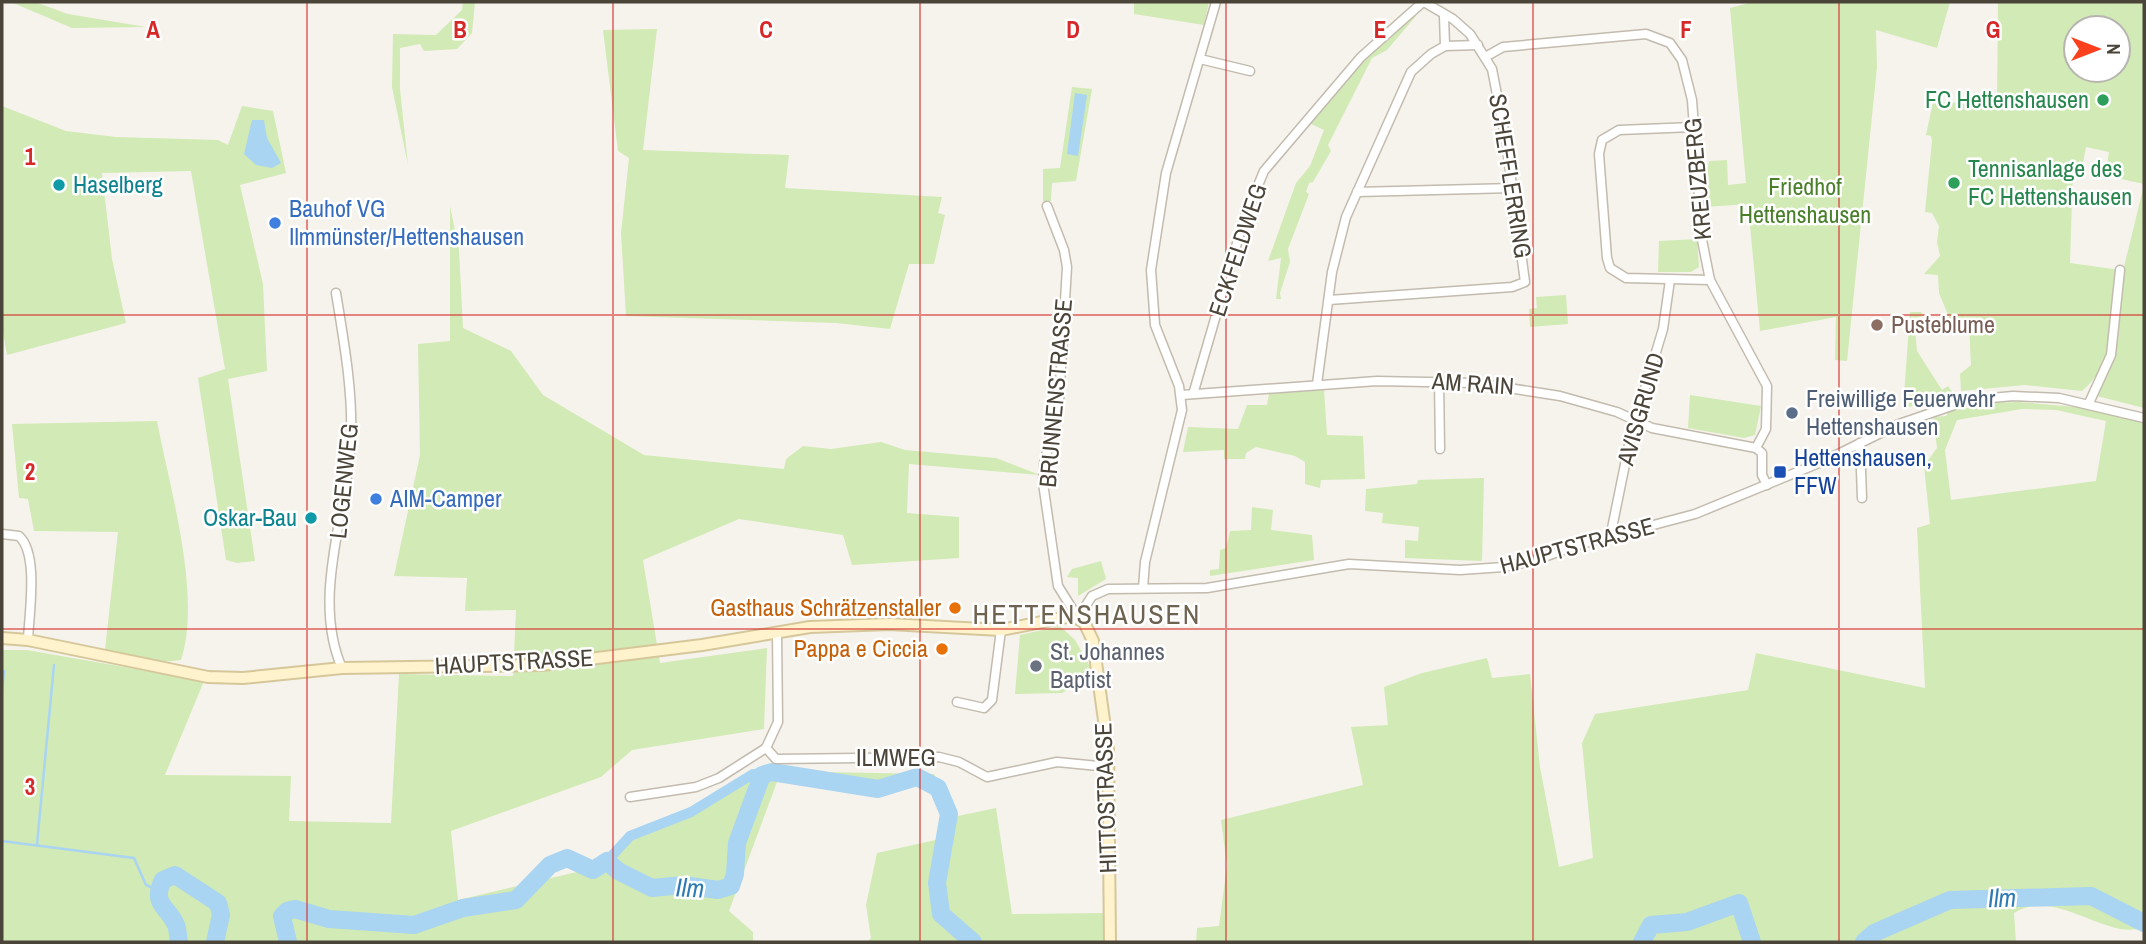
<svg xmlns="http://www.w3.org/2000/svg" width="2146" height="944" viewBox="0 0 2146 944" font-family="'Archivo Narrow',sans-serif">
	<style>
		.green { fill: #d2eab5; fill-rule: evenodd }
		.water { fill: #a9d4f2 }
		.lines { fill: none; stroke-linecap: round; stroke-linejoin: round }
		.stream { stroke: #a9d4f2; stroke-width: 2.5 }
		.canal { stroke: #a9d4f2; stroke-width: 10 }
		.river { stroke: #a9d4f2; stroke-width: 18 }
		.street-casing { stroke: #c2bbae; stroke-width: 11 }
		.secondary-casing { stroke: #d6c79b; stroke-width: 14 }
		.street { stroke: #fff; stroke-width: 8 }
		.secondary { stroke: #fff3cd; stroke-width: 10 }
		.grid { fill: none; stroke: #d62828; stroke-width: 2; stroke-opacity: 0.55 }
		.leisure-dot { fill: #2e9e5b; stroke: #fff; stroke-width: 2.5 }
		.culture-dot { fill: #0f9aa8; stroke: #fff; stroke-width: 2.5 }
		.shop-dot { fill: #3f7fe0; stroke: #fff; stroke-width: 2.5 }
		.education-dot { fill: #8d6e63; stroke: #fff; stroke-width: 2.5 }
		.service-dot { fill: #5c6f8a; stroke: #fff; stroke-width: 2.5 }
		.transit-dot { fill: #1a4fb4; stroke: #fff; stroke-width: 2.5 }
		.food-dot { fill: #e8710a; stroke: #fff; stroke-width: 2.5 }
		.worship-dot { fill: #6b7280; stroke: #fff; stroke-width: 2.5 }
		.labels { text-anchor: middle; stroke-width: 5; stroke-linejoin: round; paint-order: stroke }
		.leisure-label { font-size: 24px; fill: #27864d; stroke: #fff; text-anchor: end }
		.street-label { font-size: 24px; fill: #4b4439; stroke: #fff }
		.culture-label { font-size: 24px; fill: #0d838f; stroke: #fff; text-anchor: start }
		.park-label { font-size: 24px; fill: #4a7f2a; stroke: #fff }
		.shop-label { font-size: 24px; fill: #366cbe; stroke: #fff; text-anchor: start }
		.education-label { font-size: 24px; fill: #785e54; stroke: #fff; text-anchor: start }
		.service-label { font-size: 24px; fill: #4e5e75; stroke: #fff; text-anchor: start }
		.transit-label { font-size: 24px; fill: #164399; stroke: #fff; text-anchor: start }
		.food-label { font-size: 24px; fill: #c56008; stroke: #fff; text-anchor: end }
		.worship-label { font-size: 24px; fill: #5b616d; stroke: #fff; text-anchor: start }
		.water-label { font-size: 26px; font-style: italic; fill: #2e7ab2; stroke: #fff }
		.quarter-label { font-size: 28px; letter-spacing: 2px; fill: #6e6250; stroke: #fff }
		.grid-label { font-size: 23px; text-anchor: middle; font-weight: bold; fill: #d62828; stroke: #fff; stroke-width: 5; stroke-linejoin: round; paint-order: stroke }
	</style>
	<rect width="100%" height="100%" fill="#f6f3ec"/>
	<g class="green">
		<polygon points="11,2 35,2 68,14 146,27 72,28"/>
		<polygon points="463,2 475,2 472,33 457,49 424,51 420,44 400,48 400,89 408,165 392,87 393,34 436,35 462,10"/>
		<polygon points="1134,2 1209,2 1204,25 1134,14"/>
		<polygon points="1753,2 1950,2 1937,48 1876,30 1877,67 1847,361 1835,360 1836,317 1760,331 1748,204 1705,207 1703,167 1708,167 1709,161 1727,160 1728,185 1746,183 1730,8"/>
		<path d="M 1998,2 L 2144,2 L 2144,184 L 2121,179 L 2123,168 L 2107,164 L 2109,152 L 2086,147 L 2082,168 L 2073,167 L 2070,263 L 2120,270 C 2114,308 2115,365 2082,391 L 2025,385 L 1961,391 L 1960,374 L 1971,365 L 1969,326 L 1953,327 L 1939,293 L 1938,275 L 1924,274 L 1940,256 L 1937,242 L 1939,226 L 1932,213 L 1925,212 L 1932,141 L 1931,136 L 1926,135 L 1933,102 L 1997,104 ZM 2076,28 L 2118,28 L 2118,70 L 2076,70 Z"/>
		<polygon points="1416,16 1387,50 1372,58 1328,145 1331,151 1313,182 1309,183 1306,192 1309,194 1288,249 1290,262 1280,293 1281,299 1276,299 1281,258 1268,261 1296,183 1310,166 1324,130 1309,123 1367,54 1400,27 1407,18"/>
		<polygon points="657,29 643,150 789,155 785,188 942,197 938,213 945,215 934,264 909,264 890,329 836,323 626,316 621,233 629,158 618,151 603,30"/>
		<polygon points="1072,87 1092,89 1076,181 1052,183 1051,201 1043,201 1043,169 1060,168"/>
		<polygon points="2,106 66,131 116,137 218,140 228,145 242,106 273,111 286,173 240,185 263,284 267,371 228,379 255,561 237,563 226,560 198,378 225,369 191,171 102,173 112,259 126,323 7,355 2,327"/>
		<polygon points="2144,185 2144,408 2097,396 2118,342 2123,271"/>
		<polygon points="450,206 459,250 463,328 511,351 543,395 644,455 784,469 786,459 803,446 831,449 881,442 905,450 996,458 1040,475 909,464 907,513 959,517 959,558 852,565 843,535 739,519 643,560 660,663 767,648 764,729 632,750 601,777 451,831 458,900 602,866 623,844 688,818 761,771 934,774 958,816 996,808 1012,914 1105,913 1106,942 867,942 871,938 866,905 877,853 940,839 944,820 931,789 917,782 883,794 777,782 729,911 753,932 753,942 2,942 2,650 27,650 204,681 165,775 291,776 289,821 391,823 399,674 513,676 516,610 465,611 467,578 394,576 420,455 418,344 450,341"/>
		<polygon points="1697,239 1699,267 1691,272 1658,272 1659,241"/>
		<polygon points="1566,295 1568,324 1530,327 1529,309 1537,308 1536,297"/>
		<polygon points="1910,312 1921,312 1924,316 1914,318 1917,351 1942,390 1948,386 1953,393 1903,409"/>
		<polygon points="1324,390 1327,435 1363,436 1365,479 1321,480 1320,488 1305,484 1305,462 1295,456 1256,447 1246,453 1245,459 1224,459 1224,450 1183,452 1188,427 1238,429 1247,405 1267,405 1269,394"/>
		<polygon points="1690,395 1761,406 1755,435 1744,438 1688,428"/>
		<path d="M 2018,402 L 2088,408 L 2144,422 L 2144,929 C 2135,929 2125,931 2116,928 C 2083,920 2047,893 2014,913 L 2016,942 L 1196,942 L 1197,928 L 1219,926 L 1227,865 L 1221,820 L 1363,785 L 1351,727 L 1388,725 L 1384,687 L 1422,673 L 1487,658 L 1492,678 L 1530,674 L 1540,767 L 1559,867 L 1593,858 L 1582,743 L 1595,714 L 1748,690 L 1756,653 L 1925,688 L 1917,528 L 1930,524 L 1924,466 L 1937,448 L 1933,417 L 1946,416 L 1948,412 L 1989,403 ZM 2022,409 L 2056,410 L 2106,421 L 2096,481 L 1951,500 L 1945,450 L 1957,420 Z"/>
		<path d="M 157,421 C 170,489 202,596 181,660 L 163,662 L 105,650 L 118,532 L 34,531 L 28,499 L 19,498 L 12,424 Z"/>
		<polygon points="1484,478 1482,561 1405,558 1405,540 1418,541 1419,527 1382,523 1383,513 1365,511 1366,489 1417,484 1418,480"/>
		<polygon points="1252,507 1273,510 1271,530 1312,535 1314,560 1210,576 1210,570 1219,569 1220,550 1226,548 1230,531 1251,530"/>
		<polygon points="1101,561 1106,579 1078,596 1078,578 1067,577 1072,569"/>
		<polygon points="1060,626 1075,640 1095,675 1062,693 1015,694 1020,635"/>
	</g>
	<g class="water">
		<polygon points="1075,93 1087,95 1078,156 1067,154"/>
		<polygon points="252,120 264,120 267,138 281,163 272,168 256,165 244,154"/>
	</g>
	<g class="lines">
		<g class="stream">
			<polyline points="2,691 4,671"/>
			<polyline points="2,841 134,858 146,885 158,890"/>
			<polyline points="37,844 54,665"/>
		</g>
		<polyline class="canal" points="607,861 630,836 691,812 753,774 762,775"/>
		<g class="river">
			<path d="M 179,942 C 178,937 178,930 176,925 C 168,906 151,905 163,880 L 175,875 L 218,903 L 221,915 L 215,942"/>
			<polyline points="288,942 282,916 287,911 295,909 329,919 414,925 463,908 516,900 550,865 567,858 593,870 607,861 618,871 652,888 683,885 718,890 731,886 735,874 737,843 762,775 772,772 878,789 917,777 938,788 949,814 937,883 941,914 973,942"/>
			<polyline points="1642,942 1651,925 1687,922 1739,903 1752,942"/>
			<polyline points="1864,942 1874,933 1950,900 2091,896 2144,923"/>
		</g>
		<defs>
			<g id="street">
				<polyline points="1444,16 1445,46 1478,45"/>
				<polyline points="1487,56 1503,47 1646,34 1670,43 1682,60 1692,100 1702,240 1710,280 1767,386 1766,429 1756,448 1762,453 1762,475 1767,485"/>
				<polyline points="1200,59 1250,71"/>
				<polyline points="1693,127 1619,130 1602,140 1599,154 1607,258 1610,268 1626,278 1710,280"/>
				<polyline points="1357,192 1513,188"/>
				<polyline points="1047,206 1064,250 1067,267 1059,401 1044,464 1043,483 1058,586 1078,618"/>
				<path d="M 336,293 C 344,342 353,391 351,441 C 347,514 311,597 342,668"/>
				<polyline points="1329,300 1512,287 1525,282 1506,141 1492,69 1470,34 1453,19 1424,2"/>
				<polyline points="1439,380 1440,449"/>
				<polyline points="1317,384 1332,272 1346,217 1411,72 1431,54 1445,46"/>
				<polyline points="1194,391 1244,219 1264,171 1361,57 1423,2"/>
				<polyline points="1182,395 1377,381 1477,383 1560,396 1617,412 1652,428 1756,448"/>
				<polyline points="2089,403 2111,355 2120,270"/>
				<polyline points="1860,443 1862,498"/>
				<path d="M 2,534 L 19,536 C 39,554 29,614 28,640"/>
				<polyline points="1610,538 1631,435 1663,329 1670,280"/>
				<polyline points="1143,588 1145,562 1182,410 1179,386 1155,325 1151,270 1166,173 1216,2"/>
				<polyline points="1078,618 1092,596 1108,589 1207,588 1349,564 1460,570 1504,567 1536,560 1574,546 1695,514 1824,461 1899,424 1969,400 2013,396 2059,398 2144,418"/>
				<polyline points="957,702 984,708 992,700 1001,630"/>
				<polyline points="766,748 776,759 939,757 959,762 987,777 1057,762 1109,767"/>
				<polyline points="630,797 696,787 719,778 766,748 778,722 777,632"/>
			</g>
			<polyline id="secondary" points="2,638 28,640 208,677 243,678 342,668 541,665 702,645 810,627 889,624 1001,630 1072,616 1084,622 1093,641 1108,749 1110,942"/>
		</defs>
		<use href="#street" class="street-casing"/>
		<use href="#secondary" class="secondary-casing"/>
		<use href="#street" class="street"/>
		<use href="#secondary" class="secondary"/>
	</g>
	<path class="grid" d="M 307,2 L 307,942M 613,2 L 613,942M 920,2 L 920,942M 1226,2 L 1226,942M 1533,2 L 1533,942M 1839,2 L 1839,942M 2,315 L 2144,315M 2,629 L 2144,629"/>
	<g class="leisure-dot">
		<circle cx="2103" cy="100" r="7"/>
		<circle cx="1954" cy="183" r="7"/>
	</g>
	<g class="culture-dot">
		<circle cx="59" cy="185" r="7"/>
		<circle cx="311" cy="518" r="7"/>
	</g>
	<g class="shop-dot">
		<circle cx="275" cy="223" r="7"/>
		<circle cx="376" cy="499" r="7"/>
	</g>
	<circle class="education-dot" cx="1877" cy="325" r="7"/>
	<circle class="service-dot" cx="1792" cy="413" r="7"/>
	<rect class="transit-dot" x="1773" y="465" width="14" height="14" rx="3.5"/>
	<g class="food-dot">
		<circle cx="955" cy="608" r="7"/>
		<circle cx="942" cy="649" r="7"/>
	</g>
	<circle class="worship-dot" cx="1036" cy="666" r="7"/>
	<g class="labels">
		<g class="leisure-label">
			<text x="2089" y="108">FC Hettenshausen</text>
			<text x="1968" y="177" text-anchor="start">Tennisanlage des<tspan x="1968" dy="28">FC Hettenshausen</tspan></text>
		</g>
		<g class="street-label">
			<text transform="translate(1510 176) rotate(81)" y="8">SCHEFFLERRING</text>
			<text transform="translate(1698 179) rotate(-95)" y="8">KREUZBERG</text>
			<text transform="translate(1238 250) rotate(-72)" y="8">ECKFELDWEG</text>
			<text transform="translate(1473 384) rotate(4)" y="8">AM RAIN</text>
			<text transform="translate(1056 393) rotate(-85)" y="8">BRUNNENSTRASSE</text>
			<text transform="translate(1641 409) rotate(-74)" y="8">AVISGRUND</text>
			<text transform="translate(344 481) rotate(-84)" y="8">LOGENWEG</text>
			<text transform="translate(1577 546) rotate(-15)" y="8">HAUPTSTRASSE</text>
			<text transform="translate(514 662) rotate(-3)" y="8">HAUPTSTRASSE</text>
			<text x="896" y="766">ILMWEG</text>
			<text transform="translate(1106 798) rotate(-92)" y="8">HITTOSTRASSE</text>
		</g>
		<g class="culture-label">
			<text x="73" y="193">Haselberg</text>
			<text x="297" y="526" text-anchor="end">Oskar-Bau</text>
		</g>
		<g class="park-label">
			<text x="1805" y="195">Friedhof<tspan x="1805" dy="28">Hettenshausen</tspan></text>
		</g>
		<g class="shop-label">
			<text x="289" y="217">Bauhof VG<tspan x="289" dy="28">Ilmmünster/Hettenshausen</tspan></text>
			<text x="390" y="507">AIM-Camper</text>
		</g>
		<g class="education-label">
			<text x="1891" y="333">Pusteblume</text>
		</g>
		<g class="service-label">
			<text x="1806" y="407">Freiwillige Feuerwehr<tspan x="1806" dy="28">Hettenshausen</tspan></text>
		</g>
		<g class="transit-label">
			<text x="1794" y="466">Hettenshausen,<tspan x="1794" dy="28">FFW</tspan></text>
		</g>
		<g class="food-label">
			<text x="941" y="616">Gasthaus Schrätzenstaller</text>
			<text x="928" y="657">Pappa e Ciccia</text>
		</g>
		<g class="worship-label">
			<text x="1050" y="660">St. Johannes<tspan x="1050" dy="28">Baptist</tspan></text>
		</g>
		<g class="water-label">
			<text transform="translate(690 888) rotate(3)" y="9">Ilm</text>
			<text transform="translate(2002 898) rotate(-1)" y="9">Ilm</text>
		</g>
		<g class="quarter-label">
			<text x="1087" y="624">HETTENSHAUSEN</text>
		</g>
	</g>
	<g class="grid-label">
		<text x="153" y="38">A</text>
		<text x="460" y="38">B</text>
		<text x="766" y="38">C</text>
		<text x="1073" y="38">D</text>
		<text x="1380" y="38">E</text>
		<text x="1686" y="38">F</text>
		<text x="1993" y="38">G</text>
		<text x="30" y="165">1</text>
		<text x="30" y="480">2</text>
		<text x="30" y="795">3</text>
	</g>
	<rect width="2146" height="944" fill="none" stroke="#4b4439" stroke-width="7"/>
	<g transform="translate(2097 49) rotate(90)"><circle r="33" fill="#ffffff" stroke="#b7b4b0" stroke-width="2"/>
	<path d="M0-5L12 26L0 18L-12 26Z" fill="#fc3f1d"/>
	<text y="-10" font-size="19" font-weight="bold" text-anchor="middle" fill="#4b4439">N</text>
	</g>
</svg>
